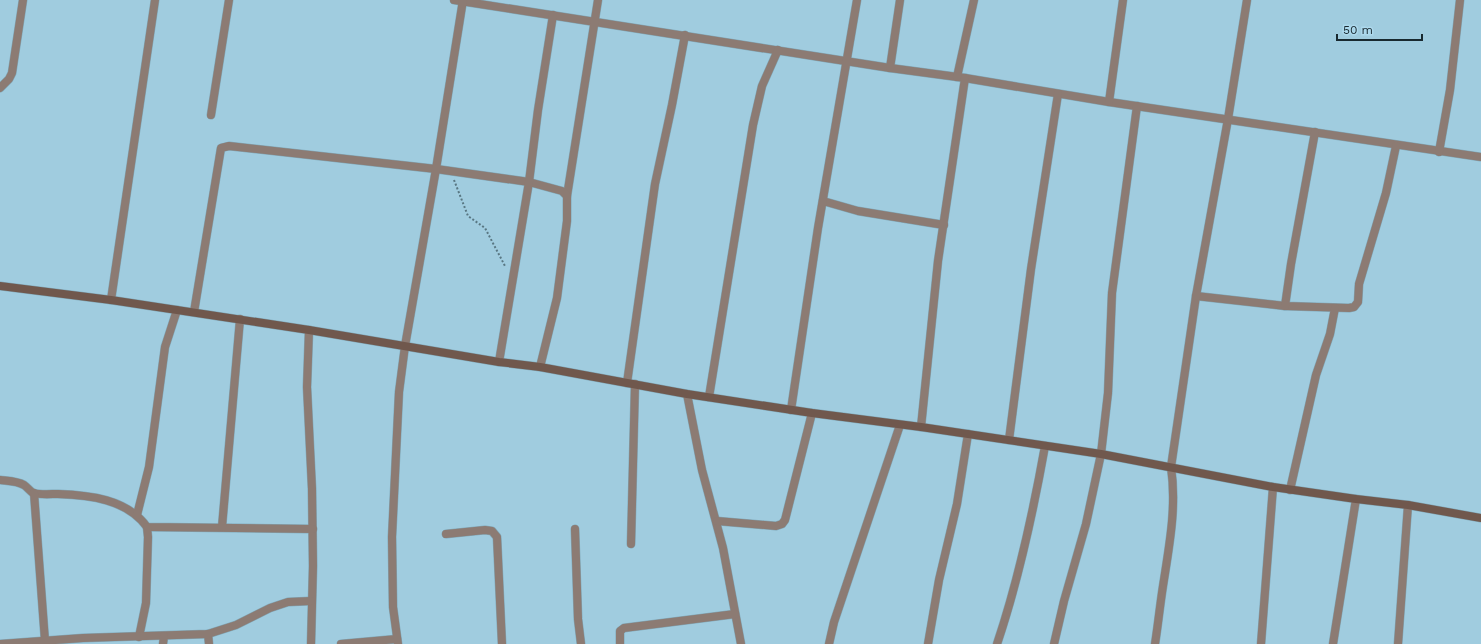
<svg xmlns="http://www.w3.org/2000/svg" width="1481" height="644" viewBox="0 0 1481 644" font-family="'Work Sans',sans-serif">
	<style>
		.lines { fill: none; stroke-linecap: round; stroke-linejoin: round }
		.street-casing { stroke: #82a8b8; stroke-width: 9 }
		.secondary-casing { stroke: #82a8b8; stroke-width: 9 }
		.path { stroke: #597783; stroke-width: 2; stroke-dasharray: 2 2; stroke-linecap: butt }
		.street { stroke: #8c7b73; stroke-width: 8 }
		.secondary { stroke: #70584d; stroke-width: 8 }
	</style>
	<rect width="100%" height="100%" fill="#a0ccdf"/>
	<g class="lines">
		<defs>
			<g id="street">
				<polyline points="454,0 890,68 965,78 1109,102 1481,157"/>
				<polyline points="890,68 900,0"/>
				<polyline points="957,77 974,0"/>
				<polyline points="0,88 9,79 12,73 23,0"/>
				<polyline points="1109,102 1123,0"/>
				<polyline points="211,115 229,0"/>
				<polyline points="1439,152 1450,90 1460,0"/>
				<polyline points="567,196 598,0"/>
				<polyline points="823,201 858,211 944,225"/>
				<polyline points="1196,296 1285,306 1349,308 1354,307 1358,302 1359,284 1386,193 1396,146"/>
				<polyline points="111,300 155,0"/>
				<polyline points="1285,306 1291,264 1315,132"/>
				<polyline points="194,312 221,148 229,146 436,169 529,182 562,191 567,196 567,221 557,298 540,367"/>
				<polyline points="309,330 307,387 312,489 313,566 311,644"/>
				<polyline points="499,362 529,182 538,110 553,15"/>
				<polyline points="627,383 655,184 672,105 685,35"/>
				<polyline points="687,394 702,470 723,548 741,644"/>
				<polyline points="709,397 753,125 762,86 778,50"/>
				<polyline points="791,410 818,228 857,0"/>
				<polyline points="921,427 938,261 965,78"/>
				<polyline points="1009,440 1031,269 1058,94"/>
				<path d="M 0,480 C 8,481 17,481 24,485 C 27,487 30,491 33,493 C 40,495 51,494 58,494 C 89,495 127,499 147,527 L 313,529"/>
				<polyline points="1290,490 1316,375 1330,334 1335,308"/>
				<polyline points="34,493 45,641"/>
				<polyline points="137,515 149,467 165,347 177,310"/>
				<polyline points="717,521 776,526 782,524 785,520 812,413"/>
				<polyline points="222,527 240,319"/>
				<polyline points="575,529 578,619 581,644"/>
				<polyline points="446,534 485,530 492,531 497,537 502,644"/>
				<polyline points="631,544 635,384"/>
				<polyline points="208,634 209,644"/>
				<polyline points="139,637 146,603 148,537 147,527"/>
				<polyline points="0,644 83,638 208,634 236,625 270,608 288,602 311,601"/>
				<polyline points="163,644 164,636"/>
				<polyline points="341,644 397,639"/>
				<polyline points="398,644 393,607 392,537 399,392 405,346 436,169 463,0"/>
				<polyline points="620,644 620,631 624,628 735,614"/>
				<polyline points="829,644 834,622 900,425"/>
				<polyline points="928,644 939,580 957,504 968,434"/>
				<path d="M 997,644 C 1019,579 1033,513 1045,446"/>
				<polyline points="1054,644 1064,601 1086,524 1101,454 1108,393 1112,293 1137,106"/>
				<path d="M 1155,644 C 1158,625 1160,605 1163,586 C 1169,547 1177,507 1171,467 L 1196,296 L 1228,119 L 1247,0"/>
				<polyline points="1261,644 1273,487"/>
				<polyline points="1333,644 1356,499"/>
				<polyline points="1398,644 1408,505"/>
			</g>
			<polyline id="secondary" points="0,286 111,300 309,330 499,362 540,367 687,394 812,413 921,427 1101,454 1273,487 1356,499 1408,505 1481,518"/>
		</defs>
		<use href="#street" class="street-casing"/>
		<use href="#secondary" class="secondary-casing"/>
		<polyline class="path" points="454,180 468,216 485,228 505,266"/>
		<use href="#street" class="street"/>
		<use href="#secondary" class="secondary"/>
	</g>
	<path d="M1337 34v6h85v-6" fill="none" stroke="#182930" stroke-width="2"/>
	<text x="1343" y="34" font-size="12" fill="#182930" stroke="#add9ed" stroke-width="3" paint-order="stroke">50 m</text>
</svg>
